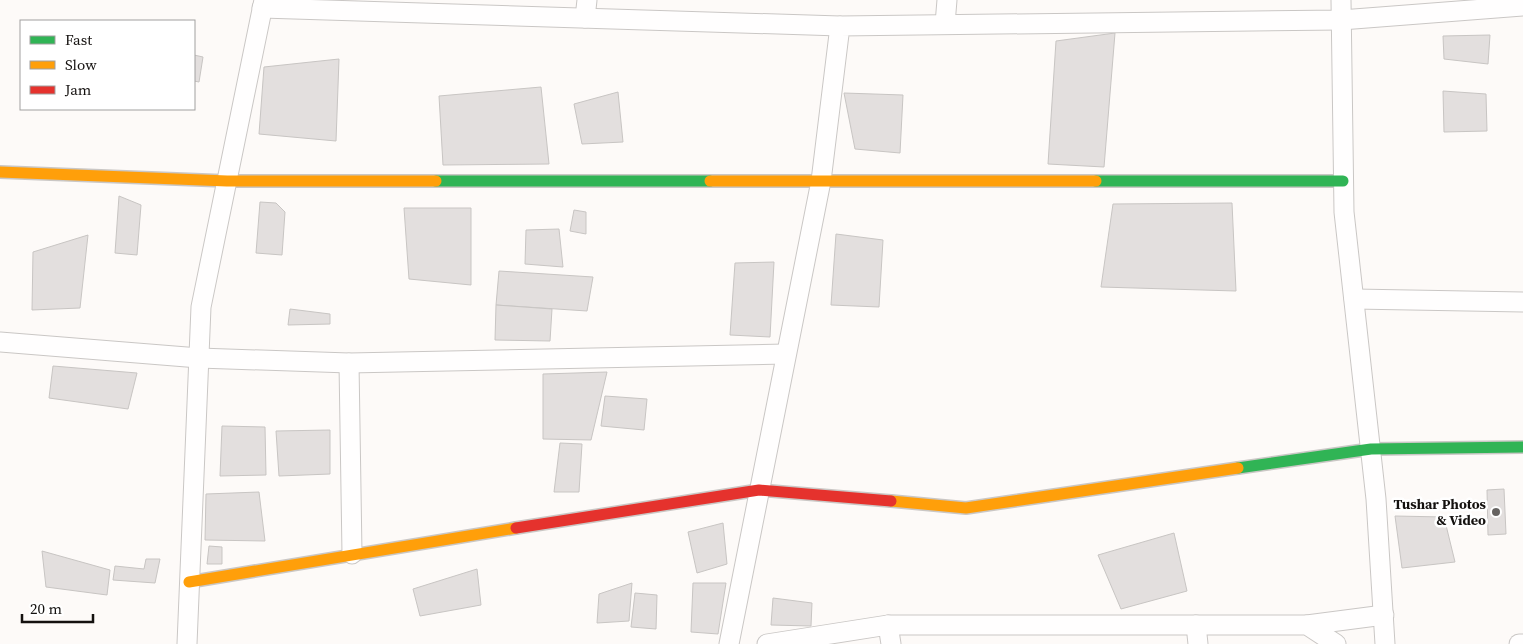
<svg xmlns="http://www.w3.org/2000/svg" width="1523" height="644" viewBox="0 0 1523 644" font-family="'Source Serif 4',serif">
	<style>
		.building { fill: #e3dfde; stroke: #c8c5c3 }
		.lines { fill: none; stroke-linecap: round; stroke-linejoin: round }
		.street-casing { stroke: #cac7c5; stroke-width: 21 }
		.fast-casing { stroke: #cac7c5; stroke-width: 14 }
		.slow-casing { stroke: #cac7c5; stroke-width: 14 }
		.jam-casing { stroke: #cac7c5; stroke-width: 14 }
		.street { stroke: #fffefe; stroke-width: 19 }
		.fast { stroke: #30b455; stroke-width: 11 }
		.slow { stroke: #ff9f0a; stroke-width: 11 }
		.jam { stroke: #e5322d; stroke-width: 11 }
		.poi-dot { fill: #666361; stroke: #fff; stroke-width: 2 }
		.labels { text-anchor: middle; stroke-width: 5; stroke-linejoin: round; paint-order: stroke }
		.poi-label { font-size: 14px; font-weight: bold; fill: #14110f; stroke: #fff; text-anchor: end }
	</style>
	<rect width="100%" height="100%" fill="#fdfaf8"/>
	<g class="building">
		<polygon points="1115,33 1104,167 1048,164 1056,41"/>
		<polygon points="1490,35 1488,64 1444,59 1443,36"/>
		<polygon points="194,55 203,57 199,82 194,81"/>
		<polygon points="339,59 336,141 259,134 264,67"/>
		<polygon points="541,87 549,164 443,165 439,96"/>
		<polygon points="1443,91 1486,94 1487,131 1444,132"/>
		<polygon points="618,92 623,142 582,144 574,104"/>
		<polygon points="844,93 903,95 900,153 855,149"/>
		<polygon points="119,196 141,205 137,255 115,253"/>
		<polygon points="260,202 276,203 285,212 282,255 256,253"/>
		<polygon points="1232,203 1236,291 1101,287 1113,204"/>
		<polygon points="404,208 471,208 471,285 409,279"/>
		<polygon points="574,210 586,212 586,234 570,231"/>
		<polygon points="559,229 563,267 525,264 526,230"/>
		<polygon points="836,234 883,240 879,307 831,305"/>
		<polygon points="88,235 80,308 32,310 33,252"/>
		<polygon points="774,262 770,337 730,335 735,263"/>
		<polygon points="499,271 593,277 587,311 496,305"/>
		<polygon points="496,305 552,309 550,341 495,340"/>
		<polygon points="290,309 330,314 330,324 288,325"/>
		<polygon points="53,366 137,373 128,409 49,398"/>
		<polygon points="607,372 591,440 543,439 543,374"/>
		<polygon points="605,396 647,399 644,430 601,426"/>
		<polygon points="222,426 265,427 266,475 220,476"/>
		<polygon points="330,430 330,474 279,476 276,431"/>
		<polygon points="560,443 582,444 579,492 554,492"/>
		<polygon points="1504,489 1506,534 1488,535 1487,490"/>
		<polygon points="259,492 265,541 205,540 206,494"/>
		<polygon points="1395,516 1444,517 1455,562 1402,568"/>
		<polygon points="723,523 727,564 697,573 688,532"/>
		<polygon points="1174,533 1187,591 1121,609 1098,555"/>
		<polygon points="209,546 222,547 222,564 207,564"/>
		<polygon points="42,551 110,570 107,595 46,587"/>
		<polygon points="146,559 160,559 155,583 113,580 115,566 144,569"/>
		<polygon points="477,569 481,605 420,616 413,589"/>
		<polygon points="632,583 629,621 597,623 599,594"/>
		<polygon points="693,583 726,583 718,634 691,632"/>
		<polygon points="635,593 657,595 656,629 631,627"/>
		<polygon points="773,598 812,603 811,626 771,625"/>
	</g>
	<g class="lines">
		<defs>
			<g id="street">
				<polyline points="1341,0 1344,212 1376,499 1385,644"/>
				<polyline points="262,8 840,26"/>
				<polyline points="585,18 587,0"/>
				<polyline points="945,24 947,0"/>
				<polyline points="1354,299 1523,302"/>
				<polyline points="0,342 199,358 349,363 786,354"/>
				<polyline points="349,363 352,554"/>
				<polyline points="1196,625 1198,644"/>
				<polyline points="1307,625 1384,615"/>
				<polyline points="187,644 201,307 264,0"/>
				<polyline points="729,644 821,181 840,26 1341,20 1523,6"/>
				<polyline points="767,644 888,625"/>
				<polyline points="891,644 888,625 1307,625 1336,644"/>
				<polyline points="1519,644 1523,644"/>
			</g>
			<g id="fast">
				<polyline points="436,181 710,181"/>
				<polyline points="1096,181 1343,181"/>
				<polyline points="1238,468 1371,449 1523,447"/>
			</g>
			<g id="slow">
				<polyline points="0,172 227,181 436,181"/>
				<polyline points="710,181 1096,181"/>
				<polyline points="891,501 966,508 1238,468"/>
				<polyline points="189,582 516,528"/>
			</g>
			<polyline id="jam" points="516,528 759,490 891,501"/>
		</defs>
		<use href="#street" class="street-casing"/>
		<use href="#fast" class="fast-casing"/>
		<use href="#slow" class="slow-casing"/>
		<use href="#jam" class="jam-casing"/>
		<use href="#street" class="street"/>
		<use href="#fast" class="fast"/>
		<use href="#slow" class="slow"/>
		<use href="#jam" class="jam"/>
	</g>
	<circle class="poi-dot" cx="1496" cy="512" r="5"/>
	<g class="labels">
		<g class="poi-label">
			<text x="1486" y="509">Tushar Photos<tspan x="1486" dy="16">&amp; Video</tspan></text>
		</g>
	</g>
	<rect x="20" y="20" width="175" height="90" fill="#ffffff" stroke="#a1a09f"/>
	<rect x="30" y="36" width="25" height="8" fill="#30b455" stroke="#a1a09f"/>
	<text x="65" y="45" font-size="15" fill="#14110f">Fast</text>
	<rect x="30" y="61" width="25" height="8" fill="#ff9f0a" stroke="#a1a09f"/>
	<text x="65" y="70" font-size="15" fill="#14110f">Slow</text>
	<rect x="30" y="86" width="25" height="8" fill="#e5322d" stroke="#a1a09f"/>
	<text x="65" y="95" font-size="15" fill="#14110f">Jam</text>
	<path d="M22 614v8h71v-8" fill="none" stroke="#14110f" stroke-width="2.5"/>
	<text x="30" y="614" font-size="15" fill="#14110f" stroke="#ffffff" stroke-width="4" paint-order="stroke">20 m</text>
</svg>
